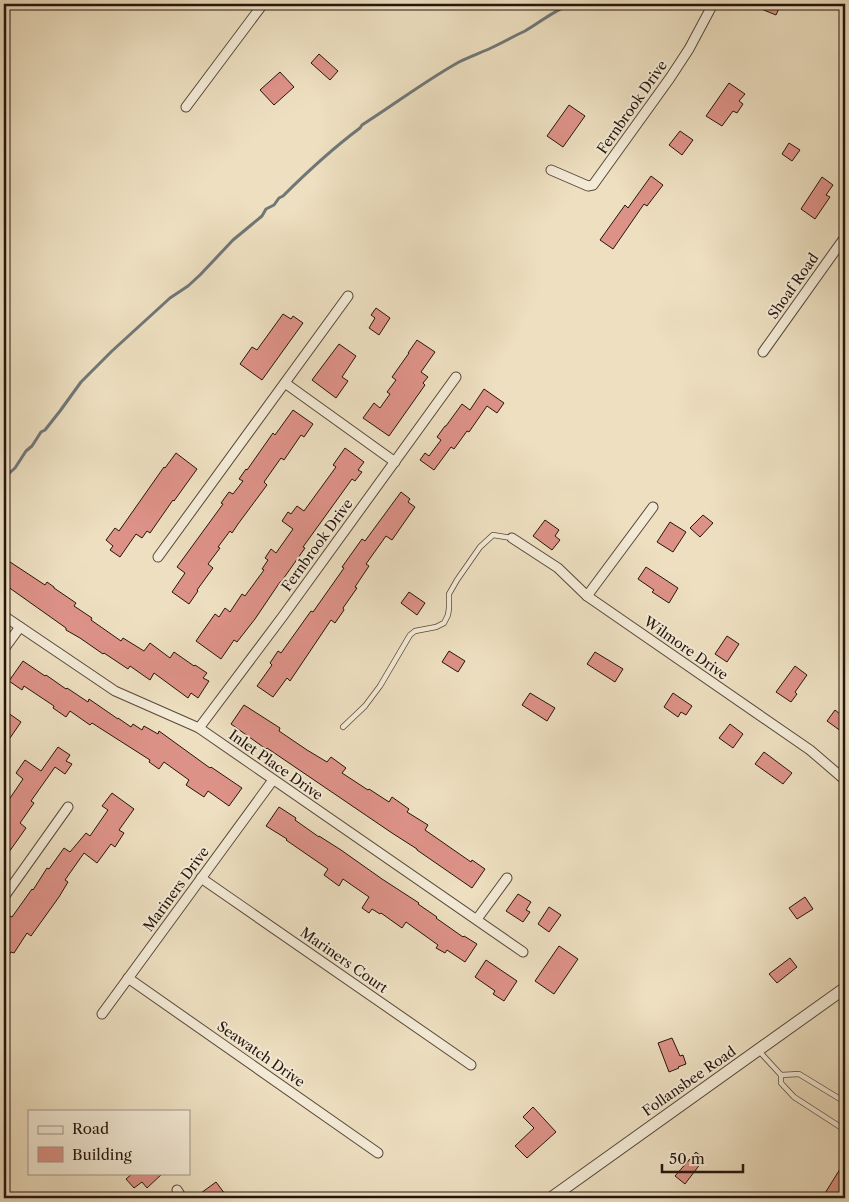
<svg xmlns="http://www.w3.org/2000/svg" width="849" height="1202" viewBox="0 0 849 1202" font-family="'Libre Caslon Text',serif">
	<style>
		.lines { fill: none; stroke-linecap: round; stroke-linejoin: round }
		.stream { stroke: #6f7777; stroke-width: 3 }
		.building { fill: #dd9287; stroke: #26150d }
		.service-casing { stroke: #58483a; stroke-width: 6 }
		.minor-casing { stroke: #58483a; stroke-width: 11 }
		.tertiary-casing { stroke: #58483a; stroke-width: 13 }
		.service { stroke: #f3ead6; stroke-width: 4.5 }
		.minor { stroke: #f3ead6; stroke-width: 9 }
		.tertiary { stroke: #f3ead6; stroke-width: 11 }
		.labels { text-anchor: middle; stroke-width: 4; stroke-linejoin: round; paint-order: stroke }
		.street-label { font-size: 14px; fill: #26150d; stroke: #f3ead6 }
	</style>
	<rect width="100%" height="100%" fill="#eddfc0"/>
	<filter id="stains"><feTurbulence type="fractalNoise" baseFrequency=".004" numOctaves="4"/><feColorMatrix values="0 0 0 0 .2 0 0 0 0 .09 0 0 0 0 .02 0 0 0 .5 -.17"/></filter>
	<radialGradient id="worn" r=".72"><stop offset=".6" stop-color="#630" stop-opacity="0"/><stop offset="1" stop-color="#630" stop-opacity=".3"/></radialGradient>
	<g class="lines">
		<path class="stream" d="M 4,478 L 15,468 L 26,451 L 32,446 L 41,432 L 45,430 L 60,411 L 81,382 L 112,351 L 170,298 L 188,286 L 200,275 L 233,240 L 262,216 L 266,209 L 274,205 L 279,198 L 283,196 C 307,172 332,149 360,128 L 362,125 C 395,104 425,81 459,62 C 469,57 480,53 491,48 C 502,43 514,36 525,31 C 541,22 554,10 572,4"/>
	</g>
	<g class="building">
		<polygon points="749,4 781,4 776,15"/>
		<polygon points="319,54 338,71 330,80 311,63"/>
		<polygon points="280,72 294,87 274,105 260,90"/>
		<polygon points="729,83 745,94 739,101 743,104 737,113 733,111 722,126 706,116"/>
		<polygon points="569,105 585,116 563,147 547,136"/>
		<polygon points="680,131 693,140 682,155 669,145"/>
		<polygon points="789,143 800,150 792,161 782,154"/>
		<polygon points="651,176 663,185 647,206 644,204 613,249 600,240 625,205 628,208"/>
		<polygon points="822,177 833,185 826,195 830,197 815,219 801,209"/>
		<polygon points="376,308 390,318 379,335 369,328 375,318 371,315"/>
		<polygon points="283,314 291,319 293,316 303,323 262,380 240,364 252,347 257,350"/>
		<polygon points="417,340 435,352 421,372 428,377 423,383 425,385 389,436 363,418 374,403 380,408 390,394 387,392 396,380 392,377 409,353 408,353"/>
		<polygon points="339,344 356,356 342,377 348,381 336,398 312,380"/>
		<polygon points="484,389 504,403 497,413 487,406 469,432 467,431 454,449 451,447 434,470 420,460 425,453 429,456 441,440 437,437 445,426 446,426 462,404 470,410"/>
		<polygon points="293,410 313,424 304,437 301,435 284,460 281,458 264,482 267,485 238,524 232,533 230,531 218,547 220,548 208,564 213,568 197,590 198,591 189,604 172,592 185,573 177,567 223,504 221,503 229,492 233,494 243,481 239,479 246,469 247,470 273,433 275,435"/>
		<polygon points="345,448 364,462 358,470 362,472 355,481 352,479 303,547 305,548 281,582 280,582 255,619 237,642 234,640 221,659 196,641 215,614 219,617 225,608 230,612 242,594 245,596 264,570 262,569 268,560 265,558 271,549 276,553 293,529 282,521 288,512 291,514 297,506 304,511 336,467 333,465"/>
		<polygon points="176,453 197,469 174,501 173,500 150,533 147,531 142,538 136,534 120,557 110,550 113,546 106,540 115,528 119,531 164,467 165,468"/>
		<polygon points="401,492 410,499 408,502 415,507 392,540 386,536 366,564 369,566 355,587 357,588 343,608 344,610 335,623 331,620 290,681 287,678 273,697 257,686 272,665 270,663 278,651 281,653 311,611 313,612 344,568 342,567 362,539 365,541"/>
		<polygon points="703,515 713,523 700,537 690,528"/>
		<polygon points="545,520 559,530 555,536 560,540 552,550 533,536"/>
		<polygon points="670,522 686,532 673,552 657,542"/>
		<polygon points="4,558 45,585 47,582 54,587 54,588 76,603 74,606 92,618 91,620 121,641 123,638 144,651 150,643 170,658 174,652 194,666 195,665 207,673 203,678 209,681 198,698 191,693 188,698 154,673 150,680 130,666 128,669 104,653 103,654 80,638 66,630 66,628 4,584"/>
		<polygon points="646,567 678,588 669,603 652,592 654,590 638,579"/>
		<polygon points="409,592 425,603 417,615 401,603"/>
		<polygon points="727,636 739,644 727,662 715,654"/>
		<polygon points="449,651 465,661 458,672 442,662"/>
		<polygon points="595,652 623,669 615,682 587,664"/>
		<polygon points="23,661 45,676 46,675 66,689 67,688 88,702 89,699 118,719 118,718 131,727 133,724 142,730 144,726 158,734 159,731 210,768 211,767 242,788 229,806 208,791 204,797 186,785 189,780 164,762 159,769 149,762 150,760 92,723 90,725 70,711 66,717 53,708 54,706 24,686 22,690 9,681"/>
		<polygon points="795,666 807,675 795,692 797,694 791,702 776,692"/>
		<polygon points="530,693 555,708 547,721 522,705"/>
		<polygon points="673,693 692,706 686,715 681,712 678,717 664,707"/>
		<polygon points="244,705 280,728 279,731 307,750 327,762 331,757 346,768 342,773 368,790 369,789 389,802 392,797 409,809 407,812 428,825 425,830 471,862 472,860 485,869 472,888 417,850 417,849 392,833 267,748 266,749 231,724"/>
		<polygon points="4,710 21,722 10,738 4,733"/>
		<polygon points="835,710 845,718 845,734 827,721"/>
		<polygon points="730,724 743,734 733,748 719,738"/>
		<polygon points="58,747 70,755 66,761 72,764 65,774 55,767 31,801 34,803 20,823 26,828 4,859 4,807 23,779 16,773 25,760 41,771"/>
		<polygon points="764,752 792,773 783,784 755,764"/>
		<polygon points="112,793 134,809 119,830 124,833 115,847 111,844 97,863 84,853 65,880 68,882 59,897 31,936 27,933 14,953 11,952 4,962 4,925 10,916 12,917 32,889 33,890 47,868 49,869 64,848 70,852 86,833 90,836 108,810 102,806"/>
		<polygon points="279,807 296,818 295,820 319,837 319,836 341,850 382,879 419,903 418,904 437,917 436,918 463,937 464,936 477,944 465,962 447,950 445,953 436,948 438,945 406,922 402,928 381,913 380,914 372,909 369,913 362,908 369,897 343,879 339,886 324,875 328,869 286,840 287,839 266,826"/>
		<polygon points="518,894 531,902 526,910 530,912 523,922 506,911"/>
		<polygon points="805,897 813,909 797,919 789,908"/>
		<polygon points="549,907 561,915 549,932 538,924"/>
		<polygon points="559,946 578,959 554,994 535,981"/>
		<polygon points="790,958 797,967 777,983 769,974"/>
		<polygon points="486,960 517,981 504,1001 493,994 495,991 475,977"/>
		<polygon points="672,1038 680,1056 683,1055 686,1064 678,1067 679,1068 669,1072 658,1043"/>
		<polygon points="533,1107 556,1132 527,1158 515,1146 534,1128 523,1117"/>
		<polygon points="696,1152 704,1159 685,1184 675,1176"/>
		<polygon points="845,1161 845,1198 822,1198"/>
		<polygon points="133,1173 163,1173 147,1188 142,1182 134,1188 126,1179"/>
		<polygon points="216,1182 228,1198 205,1198 201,1193"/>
	</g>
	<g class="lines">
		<defs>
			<g id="service">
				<polyline points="343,727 365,706 380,686 410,635 415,631 436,627 444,623 448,615 449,608 449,594 457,580 480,547 493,535 512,538"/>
				<polyline points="759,1051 781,1075 781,1083 794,1097 845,1130"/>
				<polyline points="781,1075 799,1074 845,1102"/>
			</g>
			<g id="minor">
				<polyline points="186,107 263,4"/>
				<polyline points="551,170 588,186 593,185 670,78 689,49 713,4"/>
				<polyline points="763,352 845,237"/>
				<polyline points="285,383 395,462"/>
				<polyline points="512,538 558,568 587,596 810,750 845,780"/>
				<polyline points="158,557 348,296"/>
				<polyline points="587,596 653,507"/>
				<polyline points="4,616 115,691 199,728 523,952"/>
				<polyline points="4,649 20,627"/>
				<polyline points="199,728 283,616 456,377"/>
				<polyline points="201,878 471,1065"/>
				<polyline points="4,897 68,807"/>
				<polyline points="477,919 507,878"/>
				<polyline points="128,978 378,1153"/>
				<polyline points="102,1014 273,780"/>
				<polyline points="177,1190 182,1198"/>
			</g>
			<polyline id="tertiary" points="551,1198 845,988"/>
		</defs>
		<use href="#service" class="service-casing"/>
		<use href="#minor" class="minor-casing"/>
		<use href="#tertiary" class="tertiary-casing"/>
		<use href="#service" class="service"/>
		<use href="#minor" class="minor"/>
		<use href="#tertiary" class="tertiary"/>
	</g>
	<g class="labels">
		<g class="street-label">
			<text transform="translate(632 107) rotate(-55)" y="5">Fernbrook Drive</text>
			<text transform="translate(793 286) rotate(-55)" y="5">Shoaf Road</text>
			<text transform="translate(317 545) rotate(-54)" y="5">Fernbrook Drive</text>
			<text transform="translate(686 648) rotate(35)" y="5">Wilmore Drive</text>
			<text transform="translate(276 765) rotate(35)" y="5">Inlet Place Drive</text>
			<text transform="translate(176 889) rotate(-54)" y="5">Mariners Drive</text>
			<text transform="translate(344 960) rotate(35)" y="5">Mariners Court</text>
			<text transform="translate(261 1054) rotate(35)" y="5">Seawatch Drive</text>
			<text transform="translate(689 1081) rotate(-35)" y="5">Follansbee Road</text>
		</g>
	</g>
	<rect width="849" height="1202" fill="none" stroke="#eddfc0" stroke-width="20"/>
	<rect x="5" y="5" width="839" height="1192" fill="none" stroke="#26150d" stroke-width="2.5"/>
	<rect x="10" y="10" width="829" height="1182" fill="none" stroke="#26150d"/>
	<rect x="28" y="1110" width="162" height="65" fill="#f3ead6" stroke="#a19586"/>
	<rect x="38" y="1126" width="25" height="8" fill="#f3ead6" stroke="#a19586"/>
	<text x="72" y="1134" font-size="15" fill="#26150d">Road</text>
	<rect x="38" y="1147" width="25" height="15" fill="#dd9287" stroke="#a19586"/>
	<text x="72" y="1160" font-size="15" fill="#26150d">Building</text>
	<path d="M662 1164v8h81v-8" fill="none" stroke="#26150d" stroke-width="2.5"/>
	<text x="669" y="1164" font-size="15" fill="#26150d" stroke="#f3ead6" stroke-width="4" paint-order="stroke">50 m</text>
	<rect width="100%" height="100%" filter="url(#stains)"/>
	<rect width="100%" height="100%" fill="url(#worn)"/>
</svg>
